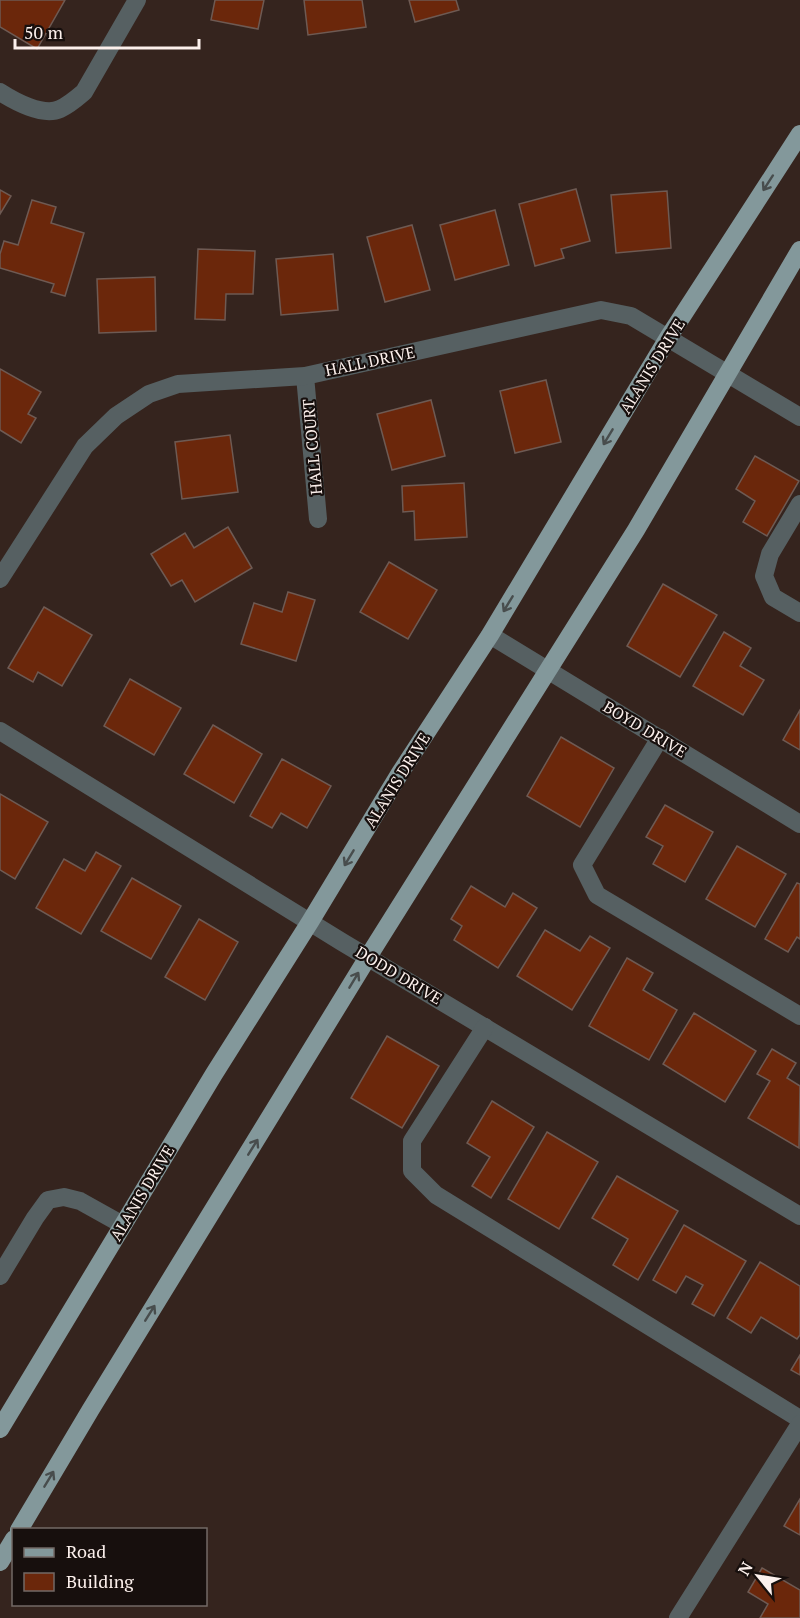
<svg xmlns="http://www.w3.org/2000/svg" width="800" height="1618" viewBox="0 0 800 1618" font-family="'PT Serif',serif">
	<style>
		.building { fill: #6b270b; stroke: #6e5a53; stroke-width: 1.5 }
		.lines { fill: none; stroke-linecap: round; stroke-linejoin: round }
		.minor { stroke: #566062; stroke-width: 18 }
		.major { stroke: #83989b; stroke-width: 18 }
		.oneway { stroke: #484d4d }
		.labels { text-anchor: middle; stroke-width: 4.5; stroke-linejoin: round; paint-order: stroke }
		.street-label { font-size: 16px; fill: #fcf0ec; stroke: #170f0d }
	</style>
	<rect width="100%" height="100%" fill="#35241e"/>
	<g class="building">
		<polygon points="0,0 65,0 37,49 0,27"/>
		<polygon points="215,0 264,0 258,29 211,20"/>
		<polygon points="304,0 362,0 366,27 308,35"/>
		<polygon points="409,0 456,0 459,10 415,22"/>
		<polygon points="576,189 590,241 561,249 564,258 535,266 519,204"/>
		<polygon points="0,190 11,196 0,214"/>
		<polygon points="667,191 671,248 616,253 611,195"/>
		<polygon points="32,200 56,207 51,223 84,233 65,296 51,292 54,284 0,268 0,254 4,241 18,245"/>
		<polygon points="495,210 509,265 455,280 440,225"/>
		<polygon points="412,225 430,290 385,302 367,237"/>
		<polygon points="198,249 255,251 253,294 226,294 225,320 195,319"/>
		<polygon points="333,254 338,310 281,315 276,259"/>
		<polygon points="155,277 156,331 99,333 97,279"/>
		<polygon points="0,369 41,392 28,414 36,418 21,443 0,430"/>
		<polygon points="546,380 561,442 515,453 500,391"/>
		<polygon points="431,400 445,456 392,470 377,414"/>
		<polygon points="230,435 238,492 182,499 175,442"/>
		<polygon points="755,456 799,481 767,536 743,522 755,501 736,489"/>
		<polygon points="464,483 467,537 415,540 414,511 403,512 402,486"/>
		<polygon points="228,527 252,568 195,602 182,580 171,586 151,554 185,533 194,548"/>
		<polygon points="389,562 437,590 408,639 360,612"/>
		<polygon points="663,584 717,615 680,677 627,646"/>
		<polygon points="288,592 315,600 296,661 241,644 254,603 282,612"/>
		<polygon points="44,607 92,635 62,686 38,672 33,682 8,668"/>
		<polygon points="724,632 751,648 740,666 764,680 743,715 693,686"/>
		<polygon points="130,679 181,708 154,755 104,726"/>
		<polygon points="800,710 800,750 783,740"/>
		<polygon points="213,725 262,754 234,803 184,774"/>
		<polygon points="561,737 614,768 580,827 527,796"/>
		<polygon points="282,759 331,786 307,828 281,813 272,828 250,816"/>
		<polygon points="0,794 48,822 15,879 0,870"/>
		<polygon points="665,805 713,832 685,882 653,864 663,846 646,837"/>
		<polygon points="737,846 786,874 755,927 706,899"/>
		<polygon points="96,852 121,866 81,934 36,908 64,859 85,871"/>
		<polygon points="132,878 181,906 151,959 101,931"/>
		<polygon points="797,883 800,884 800,939 797,937 788,952 765,939"/>
		<polygon points="471,886 505,907 513,893 537,908 498,968 454,940 462,926 451,919"/>
		<polygon points="199,919 238,942 205,1000 165,977"/>
		<polygon points="545,930 580,951 590,936 610,948 572,1010 517,976"/>
		<polygon points="627,958 653,973 643,990 677,1010 649,1060 589,1026"/>
		<polygon points="694,1013 756,1051 725,1102 663,1064"/>
		<polygon points="387,1036 439,1066 402,1128 351,1098"/>
		<polygon points="772,1049 796,1063 787,1078 800,1086 799,1148 748,1118 770,1081 757,1074"/>
		<polygon points="492,1101 534,1127 491,1198 472,1186 490,1157 467,1143"/>
		<polygon points="547,1132 598,1162 559,1229 508,1199"/>
		<polygon points="617,1176 678,1211 638,1280 613,1265 628,1239 592,1218"/>
		<polygon points="684,1225 746,1261 714,1316 692,1304 703,1285 686,1276 676,1293 653,1280"/>
		<polygon points="760,1262 800,1286 800,1335 797,1339 761,1317 751,1333 727,1318"/>
		<polygon points="800,1355 800,1375 791,1370"/>
		<polygon points="800,1499 800,1535 784,1526"/>
		<polygon points="762,1568 800,1590 800,1618 760,1618 768,1604 748,1592"/>
	</g>
	<g class="lines">
		<g class="minor">
			<path d="M 0,92 C 14,101 43,117 60,109 C 69,105 77,98 84,92 L 137,0"/>
			<polyline points="305,376 318,519"/>
			<polyline points="800,504 770,554 764,576 773,597 800,613"/>
			<polyline points="0,579 85,446 116,416 149,394 178,384 305,376 601,310 631,316 800,417"/>
			<polyline points="490,635 800,824"/>
			<polyline points="0,731 342,942 800,1216"/>
			<polyline points="660,738 582,865 597,895 800,1016"/>
			<polyline points="485,1027 412,1141 412,1171 436,1195 800,1419"/>
			<polyline points="0,1276 35,1218 48,1200 64,1197 80,1201 123,1225"/>
			<polyline points="678,1618 800,1424"/>
		</g>
		<g class="major">
			<polyline points="0,1429 214,1074 310,922 400,773 490,635 668,338 800,134"/>
			<polyline points="19,1530 91,1409 368,957 636,530 800,250"/>
			<polyline points="0,1562 14,1539"/>
		</g>
	</g>
	<defs><path id="oneway-shaft" d="M-6 0H5M1.5-3L5.5 0L1.5 3" fill="none" stroke-width="1.6" stroke-linecap="round" stroke-linejoin="round" transform="scale(1.5)"/></defs>
	<g class="oneway">
		<use href="#oneway-shaft" transform="translate(768 183) rotate(123)"/>
		<use href="#oneway-shaft" transform="translate(608 437) rotate(121)"/>
		<use href="#oneway-shaft" transform="translate(508 604) rotate(121)"/>
		<use href="#oneway-shaft" transform="translate(349 858) rotate(121)"/>
		<use href="#oneway-shaft" transform="translate(354 980) rotate(-59)"/>
		<use href="#oneway-shaft" transform="translate(253 1147) rotate(-58)"/>
		<use href="#oneway-shaft" transform="translate(150 1313) rotate(-58)"/>
		<use href="#oneway-shaft" transform="translate(49 1479) rotate(-59)"/>
	</g>
	<g class="labels">
		<g class="street-label">
			<text transform="translate(370 361) rotate(-12)" y="6">HALL DRIVE</text>
			<text transform="translate(652 366) rotate(-58)" y="6">ALANIS DRIVE</text>
			<text transform="translate(312 447) rotate(-95)" y="6">HALL COURT</text>
			<text transform="translate(645 729) rotate(31)" y="6">BOYD DRIVE</text>
			<text transform="translate(397 780) rotate(-58)" y="6">ALANIS DRIVE</text>
			<text transform="translate(399 975) rotate(31)" y="6">DODD DRIVE</text>
			<text transform="translate(142 1193) rotate(-59)" y="6">ALANIS DRIVE</text>
		</g>
	</g>
	<rect x="12" y="1528" width="195" height="78" fill="#170f0d" stroke="#736966" stroke-width="1.5"/>
	<rect x="24" y="1548" width="30" height="9" fill="#83989b" stroke="#736966" stroke-width="1.5"/>
	<text x="66" y="1558" font-size="18" fill="#fcf0ec">Road</text>
	<rect x="24" y="1573" width="30" height="18" fill="#6b270b" stroke="#736966" stroke-width="1.5"/>
	<text x="66" y="1588" font-size="18" fill="#fcf0ec">Building</text>
	<g transform="translate(758 1576) rotate(300)" stroke="#170f0d" stroke-width="4.5" paint-order="stroke">
	<path d="M0-4.5L10 22L0 15L-10 22Z" fill="#fcf0ec"/>
	<text y="-9" font-size="16" font-weight="bold" text-anchor="middle" fill="#fcf0ec">N</text>
	</g>
	<path d="M15 39v9h184v-9" fill="none" stroke="#fcf0ec" stroke-width="3"/>
	<text x="24" y="39" font-size="18" fill="#fcf0ec" stroke="#170f0d" stroke-width="4.5" paint-order="stroke">50 m</text>
</svg>
